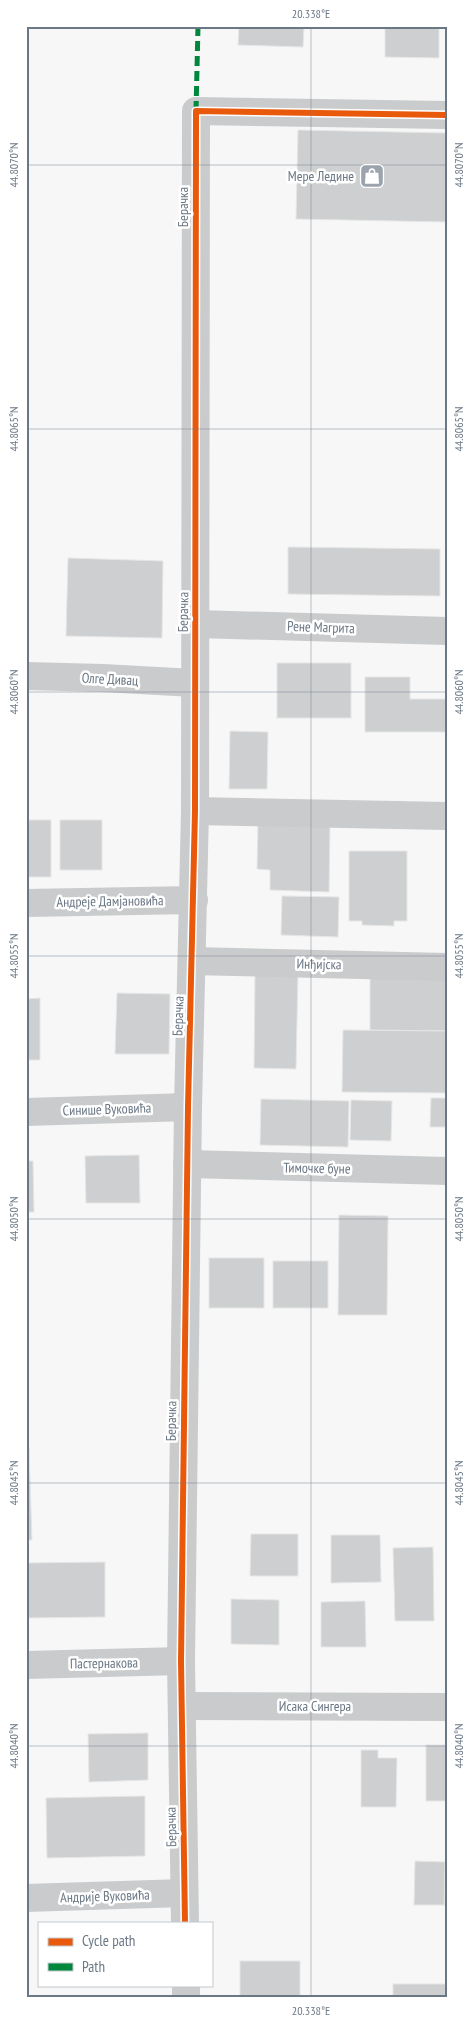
<svg xmlns="http://www.w3.org/2000/svg" width="473" height="2024" viewBox="0 0 473 2024" font-family="'PT Sans Narrow',sans-serif">
	<style>
		.building { fill: #cecfd0; stroke: #e6e6e6 }
		.lines { fill: none; stroke-linecap: round; stroke-linejoin: round }
		.street { stroke: #cacbcc; stroke-width: 28 }
		.quiet { stroke: #00873e; stroke-width: 5; stroke-dasharray: 10 5; stroke-linecap: butt }
		.cycleway-casing { stroke: #fff; stroke-width: 9 }
		.cycleway { stroke: #e8590c; stroke-width: 6 }
		.ticks { fill: none; stroke: #6a7784; stroke-width: 1; stroke-opacity: 0.45 }
		.labels { text-anchor: middle; stroke-width: 5; stroke-linejoin: round; paint-order: stroke }
		.poi-label { font-size: 14px; fill: #6a7784; stroke: #fff; text-anchor: end }
		.street-label { font-size: 14px; fill: #6a7784; stroke: #fff }
		.neatline { fill: none; stroke: #6a7784; stroke-width: 2 }
		.ticks-label { font-size: 12px; text-anchor: middle; fill: #6a7784 }
	</style>
	<rect width="100%" height="100%" fill="#f7f7f7"/>
	<g class="building">
		<polygon points="239,26 304,26 303,47 238,45"/>
		<polygon points="385,26 439,26 439,58 385,57"/>
		<polygon points="298,130 447,133 447,222 296,219"/>
		<polygon points="288,547 440,549 440,596 288,594"/>
		<polygon points="68,558 163,561 162,638 66,636"/>
		<rect x="277" y="663" width="74" height="55"/>
		<polygon points="365,677 410,677 410,699 447,699 447,732 365,732"/>
		<polygon points="230,731 268,732 267,789 229,789"/>
		<rect x="26" y="820" width="25" height="57"/>
		<rect x="60" y="820" width="42" height="50"/>
		<polygon points="258,822 330,824 329,892 270,890 270,870 257,869"/>
		<polygon points="349,851 407,851 407,921 394,921 394,926 362,925 362,921 349,921"/>
		<polygon points="282,896 339,897 338,937 281,935"/>
		<polygon points="255,973 298,974 296,1069 254,1068"/>
		<polygon points="370,978 447,979 447,1031 370,1030"/>
		<polygon points="117,993 170,994 169,1054 115,1054"/>
		<polygon points="40,998 40,1060 26,1060 26,999"/>
		<polygon points="343,1030 447,1031 447,1093 342,1092"/>
		<polygon points="431,1098 447,1098 447,1127 430,1127"/>
		<polygon points="261,1099 349,1101 348,1147 260,1145"/>
		<polygon points="351,1100 392,1101 391,1141 350,1140"/>
		<polygon points="139,1155 140,1203 86,1203 85,1156"/>
		<polygon points="26,1161 33,1161 34,1212 26,1212"/>
		<polygon points="339,1215 388,1216 387,1315 338,1315"/>
		<rect x="209" y="1258" width="55" height="50"/>
		<rect x="273" y="1261" width="55" height="47"/>
		<polygon points="29,1447 32,1540 26,1540 26,1448"/>
		<polygon points="251,1534 298,1534 298,1576 250,1576"/>
		<polygon points="331,1535 380,1535 381,1582 331,1583"/>
		<polygon points="433,1547 434,1621 395,1621 393,1548"/>
		<polygon points="105,1562 105,1617 26,1618 26,1563"/>
		<polygon points="231,1599 279,1600 279,1645 231,1644"/>
		<polygon points="365,1601 366,1647 321,1647 321,1602"/>
		<polygon points="148,1733 148,1780 89,1782 88,1734"/>
		<rect x="426" y="1745" width="21" height="56"/>
		<polygon points="361,1750 378,1750 378,1758 397,1758 396,1807 361,1807"/>
		<polygon points="145,1796 145,1856 47,1858 46,1798"/>
		<polygon points="446,1851 447,1851 447,1905 444,1905"/>
		<polygon points="415,1861 445,1862 444,1905 414,1905"/>
		<rect x="240" y="1961" width="60" height="37"/>
		<rect x="393" y="1984" width="54" height="14"/>
	</g>
	<g class="lines">
		<g class="street">
			<polyline points="196,624 447,631"/>
			<polyline points="26,676 103,678 194,683"/>
			<polyline points="195,811 447,816"/>
			<polyline points="26,903 194,900"/>
			<polyline points="192,961 447,967"/>
			<polyline points="26,1112 188,1107"/>
			<polyline points="187,1164 447,1171"/>
			<polyline points="26,1665 181,1661"/>
			<polyline points="182,1706 447,1707"/>
			<polyline points="26,1898 184,1893"/>
			<polyline points="185,1923 181,1661 188,1107 195,811 196,111 447,115"/>
			<polyline points="186,1985 186,1998"/>
		</g>
		<polyline class="quiet" points="196,111 198,26"/>
		<defs>
			<polyline id="cycleway" points="185,1923 181,1661 188,1107 195,811 196,111 447,115"/>
		</defs>
		<use href="#cycleway" class="cycleway-casing"/>
		<use href="#cycleway" class="cycleway"/>
	</g>
	<path class="ticks" d="M 311,26 L 311,1998M 26,165 L 447,165M 26,429 L 447,429M 26,692 L 447,692M 26,956 L 447,956M 26,1219 L 447,1219M 26,1483 L 447,1483M 26,1746 L 447,1746"/>
	<defs>
		<symbol id="shop-square" viewBox="-11 -11 22 22"><rect x="-9" y="-9" width="18" height="18" rx="4" fill="#9ba4ac" stroke="#fff"/><path d="M-5-2.5h2.3a2.7 3.5 0 0 1 5.4 0H5L5.5 6h-11ZM-1.5-2.5h3a1.5 2.3 0 0 0-3 0Z" fill="#fff"/></symbol>
	</defs>
	<g fill-rule="evenodd">
		<use href="#shop-square" x="358" y="162" width="28" height="28"/>
	</g>
	<g class="labels">
		<g class="poi-label">
			<text x="354" y="181">Мере Ледине</text>
		</g>
		<g class="street-label">
			<text transform="translate(183 207) rotate(-90)" y="5">Берачка</text>
			<text transform="translate(183 612) rotate(-89)" y="5">Берачка</text>
			<text transform="translate(321 627) rotate(2)" y="5">Рене Магрита</text>
			<text transform="translate(110 679) rotate(3)" y="5">Олге Дивац</text>
			<text transform="translate(110 901) rotate(-1)" y="5">Андреје Дамјановића</text>
			<text transform="translate(319 964) rotate(1)" y="5">Инђијска</text>
			<text transform="translate(178 1016) rotate(-88)" y="5">Берачка</text>
			<text transform="translate(107 1109) rotate(-2)" y="5">Синише Вуковића</text>
			<text transform="translate(317 1168) rotate(1)" y="5">Тимочке буне</text>
			<text transform="translate(171 1421) rotate(-89)" y="5">Берачка</text>
			<text transform="translate(104 1663) rotate(-1)" y="5">Пастернакова</text>
			<text x="315" y="1711">Исака Сингера</text>
			<text transform="translate(171 1827) rotate(-91)" y="5">Берачка</text>
			<text transform="translate(105 1896) rotate(-2)" y="5">Андрије Вуковића</text>
		</g>
	</g>
	<rect width="473" height="2024" fill="none" stroke="#ffffff" stroke-width="55"/>
	<rect x="38" y="1922" width="175" height="65" fill="#ffffff" stroke="#c3c9ce"/>
	<rect x="48" y="1938" width="25" height="8" fill="#e8590c" stroke="#c3c9ce"/>
	<text x="82" y="1946" font-size="15" fill="#6a7784">Cycle path</text>
	<rect x="48" y="1963" width="25" height="8" fill="#00873e" stroke="#c3c9ce"/>
	<text x="82" y="1972" font-size="15" fill="#6a7784">Path</text>
	<rect x="28" y="28" width="418" height="1968" class="neatline"/>
	<g class="ticks-label">
		<text x="311" y="18">20.338°E</text>
		<text transform="translate(14 165) rotate(-90)" y="4">44.8070°N</text>
		<text transform="translate(459 165) rotate(-90)" y="4">44.8070°N</text>
		<text transform="translate(14 429) rotate(-90)" y="4">44.8065°N</text>
		<text transform="translate(459 429) rotate(-90)" y="4">44.8065°N</text>
		<text transform="translate(14 692) rotate(-90)" y="4">44.8060°N</text>
		<text transform="translate(459 692) rotate(-90)" y="4">44.8060°N</text>
		<text transform="translate(14 956) rotate(-90)" y="4">44.8055°N</text>
		<text transform="translate(459 956) rotate(-90)" y="4">44.8055°N</text>
		<text transform="translate(14 1219) rotate(-90)" y="4">44.8050°N</text>
		<text transform="translate(459 1219) rotate(-90)" y="4">44.8050°N</text>
		<text transform="translate(14 1483) rotate(-90)" y="4">44.8045°N</text>
		<text transform="translate(459 1483) rotate(-90)" y="4">44.8045°N</text>
		<text transform="translate(14 1746) rotate(-90)" y="4">44.8040°N</text>
		<text transform="translate(459 1746) rotate(-90)" y="4">44.8040°N</text>
		<text x="311" y="2015">20.338°E</text>
	</g>
</svg>
